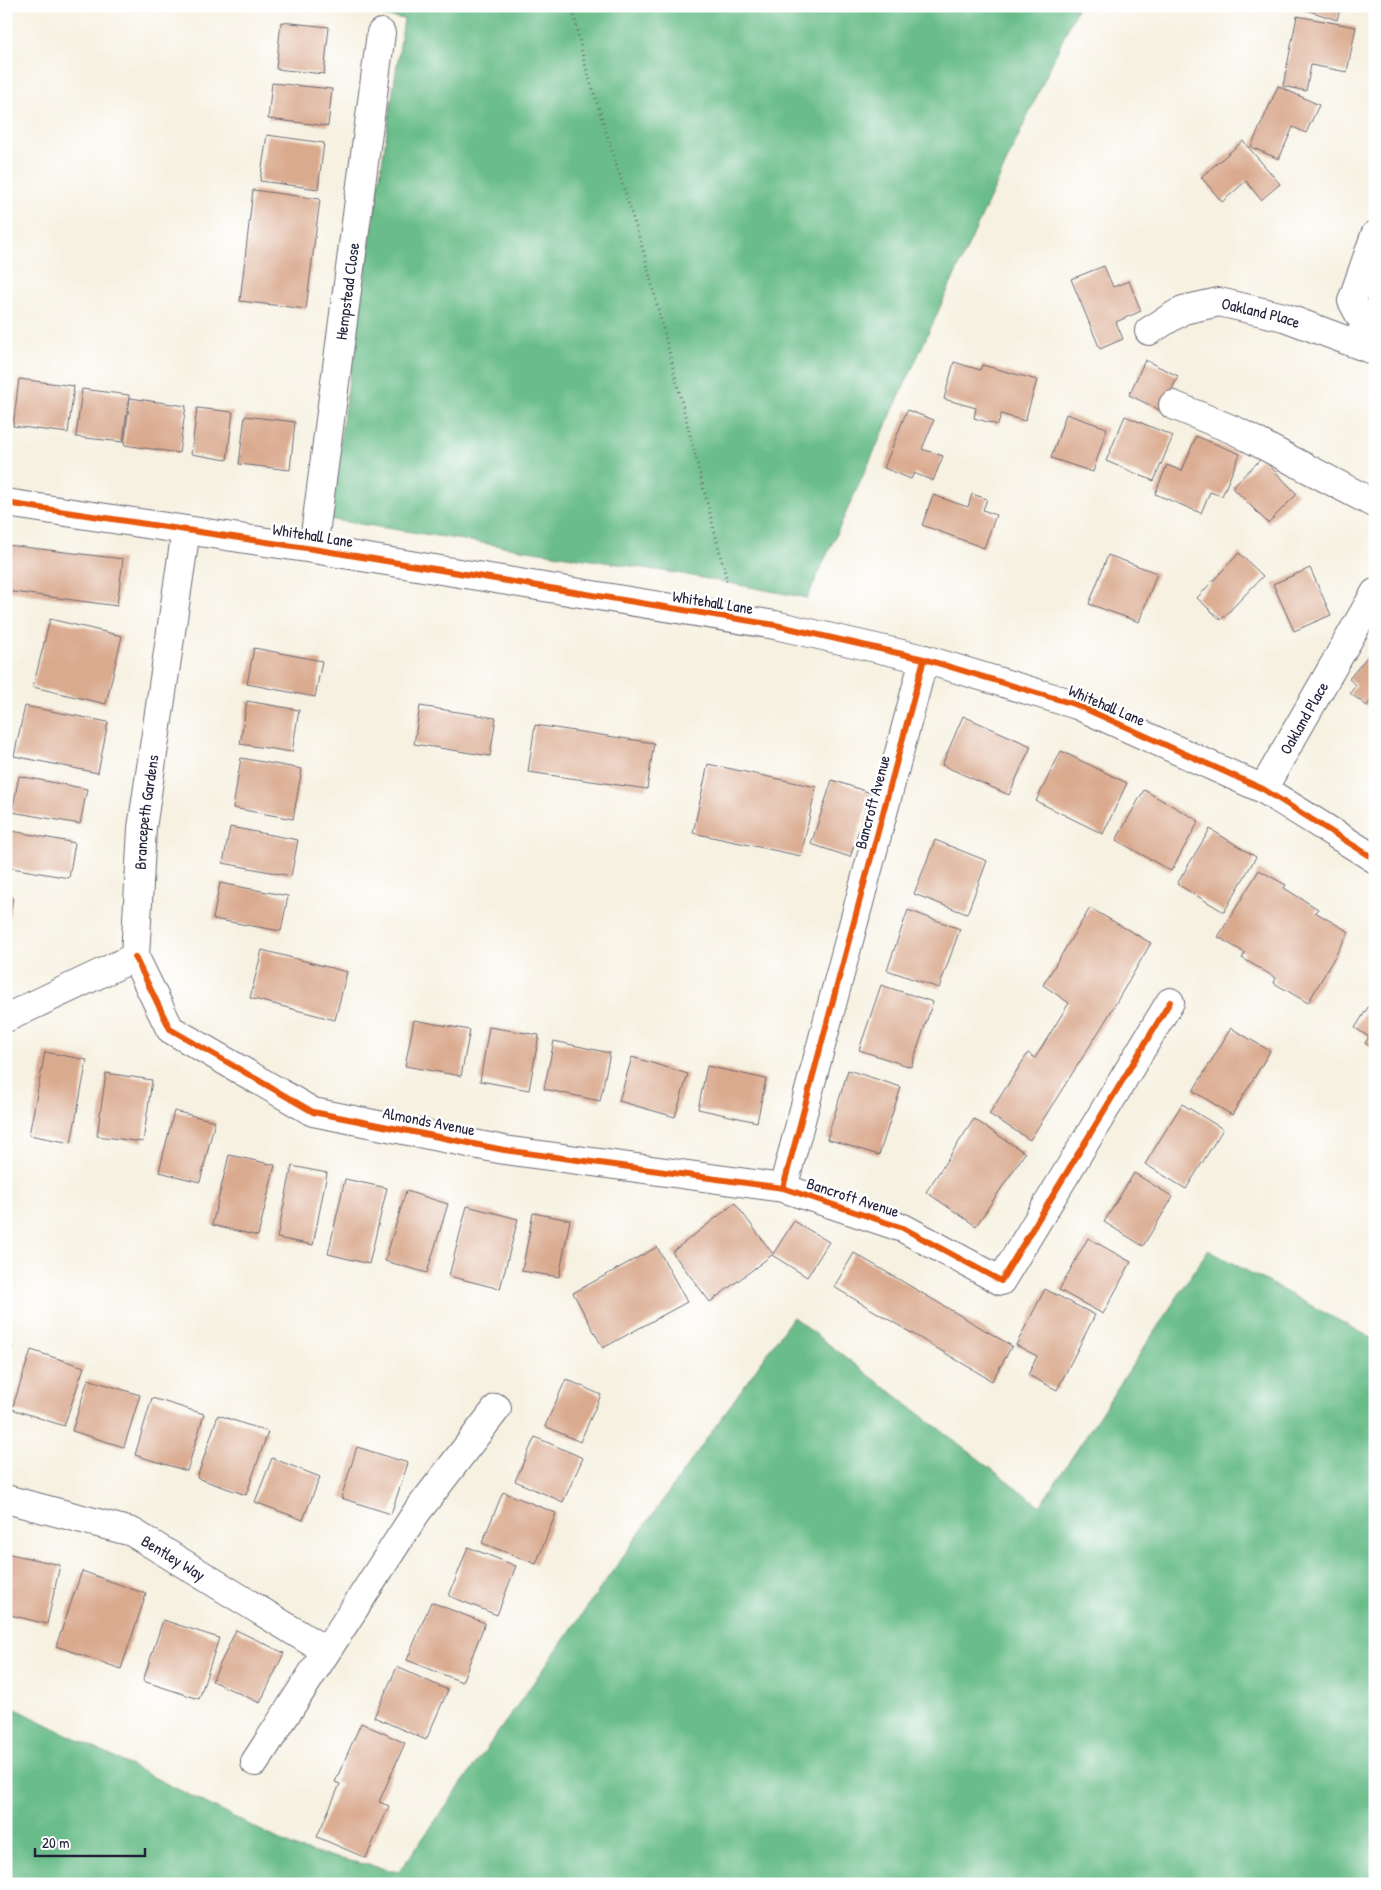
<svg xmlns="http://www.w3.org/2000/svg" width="1381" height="1890" viewBox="0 0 1381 1890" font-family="'Patrick Hand',sans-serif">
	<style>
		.forest { fill: #6bbd8a; stroke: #467062 }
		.building { fill: #daaa8f }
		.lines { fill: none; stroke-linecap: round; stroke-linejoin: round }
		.minor-casing { stroke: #6c6a75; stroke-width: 30 }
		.path { stroke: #6c6a75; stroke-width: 3; stroke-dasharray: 1 4; stroke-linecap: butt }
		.minor { stroke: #fff; stroke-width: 28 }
		.cycleway-casing { stroke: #fff; stroke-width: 9 }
		.cycleway { stroke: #e8590c; stroke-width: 6 }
		.labels { text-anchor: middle; stroke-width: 5; stroke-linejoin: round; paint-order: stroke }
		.street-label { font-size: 16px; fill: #22223b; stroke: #fff }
	</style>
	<rect width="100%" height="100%" fill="#fff"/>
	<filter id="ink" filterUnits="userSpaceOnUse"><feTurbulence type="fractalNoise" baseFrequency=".02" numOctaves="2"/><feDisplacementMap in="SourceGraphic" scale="10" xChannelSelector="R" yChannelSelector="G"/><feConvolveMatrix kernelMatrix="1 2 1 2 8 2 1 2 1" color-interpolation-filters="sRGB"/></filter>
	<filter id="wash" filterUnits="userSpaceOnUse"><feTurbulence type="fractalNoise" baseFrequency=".0096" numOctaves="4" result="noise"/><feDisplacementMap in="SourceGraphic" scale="20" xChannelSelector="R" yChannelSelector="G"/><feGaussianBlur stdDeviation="1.12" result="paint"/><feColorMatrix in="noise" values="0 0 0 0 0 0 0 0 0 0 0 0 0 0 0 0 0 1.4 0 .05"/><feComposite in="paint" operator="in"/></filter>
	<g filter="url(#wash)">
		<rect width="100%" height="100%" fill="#f6f1e1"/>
		<g class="forest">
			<polygon points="320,6 1078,6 807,598 682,574 328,519 404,19"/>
			<polygon points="1208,1250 1375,1340 1375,1884 6,1884 6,1704 298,1849 399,1872 793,1317 1040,1506"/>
		</g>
		<g id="blocks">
			<g class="building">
				<polygon points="1294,6 1341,6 1337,20"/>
				<polygon points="1297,16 1356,27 1347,72 1311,65 1306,91 1283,86"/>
				<polygon points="281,22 329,27 324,74 276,69"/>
				<polygon points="272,83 332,89 328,126 268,119"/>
				<polygon points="1278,86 1319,105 1306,133 1293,127 1279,159 1251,147"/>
				<polygon points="267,135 324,143 318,189 260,181"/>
				<polygon points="1243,141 1280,184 1261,200 1246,181 1222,202 1201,177"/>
				<polygon points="253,190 320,199 306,309 240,301"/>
				<polygon points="1104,266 1113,287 1129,281 1141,311 1116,322 1123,339 1100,349 1071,279"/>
				<polygon points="1145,360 1178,376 1162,411 1129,395"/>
				<polygon points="954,362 980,370 982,365 1037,380 1025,421 1001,414 998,425 974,418 976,408 944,399"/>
				<polygon points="19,379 74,386 68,433 13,426"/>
				<polygon points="82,389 129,395 123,442 76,437"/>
				<polygon points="130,398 186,406 179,453 124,445"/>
				<polygon points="197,408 233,412 227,460 191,454"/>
				<polygon points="907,410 934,420 922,449 943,456 933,481 914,473 911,479 884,468"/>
				<polygon points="1066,414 1107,428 1093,472 1051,458"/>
				<polygon points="245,416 295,422 290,470 239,464"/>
				<polygon points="1125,416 1173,436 1154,481 1106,461"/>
				<polygon points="1196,436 1240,454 1222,496 1210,492 1201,513 1155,494 1167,465 1182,471"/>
				<polygon points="1262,458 1297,494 1268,523 1232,487"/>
				<polygon points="972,494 987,499 983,510 996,515 984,548 922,525 933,495 968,507"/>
				<polygon points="7,545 123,559 117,606 6,591"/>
				<polygon points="1239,553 1263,576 1221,620 1197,598"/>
				<polygon points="1108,555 1157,573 1139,622 1089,604"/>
				<polygon points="1310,568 1331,615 1294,631 1273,584"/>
				<polygon points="50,619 122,636 106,704 33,687"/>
				<polygon points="1375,647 1375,703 1371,700 1367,706 1350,693 1356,685 1349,679"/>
				<polygon points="254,648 322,661 315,697 247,684"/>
				<polygon points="247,701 299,710 292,752 240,744"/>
				<polygon points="25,706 108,722 98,773 14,756"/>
				<polygon points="420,706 496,718 490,756 414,744"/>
				<polygon points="963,716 1031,746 1009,795 942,765"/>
				<polygon points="535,725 654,743 647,789 528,772"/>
				<polygon points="1061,751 1127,783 1103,834 1036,801"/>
				<polygon points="241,758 302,769 293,819 233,808"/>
				<polygon points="708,764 816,787 801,856 693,833"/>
				<polygon points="19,776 87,789 80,824 12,812"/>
				<polygon points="832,780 871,793 850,857 811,844"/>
				<polygon points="1144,790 1199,821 1171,871 1116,840"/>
				<polygon points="230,827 298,840 291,876 223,863"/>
				<polygon points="1210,829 1256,857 1224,912 1177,884"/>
				<polygon points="7,830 75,843 69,878 6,867"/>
				<polygon points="935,840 987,861 967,914 914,894"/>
				<polygon points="1259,870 1286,885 1284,888 1318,909 1315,912 1349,932 1308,1003 1274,983 1276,978 1242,958 1245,953 1218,937"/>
				<polygon points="220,883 288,896 281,931 213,919"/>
				<polygon points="6,896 13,897 7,931 6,931"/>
				<polygon points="1090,908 1151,943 1103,1025 1030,1140 989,1114 1028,1053 1035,1058 1069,1003 1043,985"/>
				<polygon points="908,910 960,929 939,988 887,970"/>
				<polygon points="262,950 347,972 335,1020 250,998"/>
				<polygon points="881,985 933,1002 911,1067 859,1050"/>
				<polygon points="1375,996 1375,1050 1365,1043 1369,1037 1355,1028"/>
				<polygon points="414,1020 470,1030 461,1076 405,1066"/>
				<polygon points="489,1027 539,1035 529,1090 480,1081"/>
				<polygon points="1231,1028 1270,1051 1232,1115 1193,1091"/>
				<polygon points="554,1041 610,1053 600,1101 544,1089"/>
				<polygon points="45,1052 87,1060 71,1143 29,1135"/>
				<polygon points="632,1057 688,1074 675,1117 619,1101"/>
				<polygon points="707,1066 766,1079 757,1122 698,1109"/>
				<polygon points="848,1070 901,1087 879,1155 827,1139"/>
				<polygon points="106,1073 152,1080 143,1142 97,1136"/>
				<polygon points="1182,1104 1223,1129 1186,1189 1145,1164"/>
				<polygon points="174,1111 215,1121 200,1182 159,1172"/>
				<polygon points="974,1119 1025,1153 976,1226 926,1192"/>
				<polygon points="229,1155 275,1165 258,1236 212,1225"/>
				<polygon points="292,1166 327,1173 313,1245 277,1238"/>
				<polygon points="1134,1173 1173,1197 1143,1246 1104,1222"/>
				<polygon points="345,1179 387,1188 369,1264 328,1254"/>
				<polygon points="406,1191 448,1204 427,1273 385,1261"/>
				<polygon points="735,1203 773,1254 794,1221 829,1242 807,1277 772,1255 710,1302 672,1252"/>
				<polygon points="467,1206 518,1219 500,1289 449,1276"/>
				<polygon points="533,1213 570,1220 559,1277 522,1271"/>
				<polygon points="1088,1238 1131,1262 1103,1314 1059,1290"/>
				<polygon points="657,1247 687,1302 603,1348 573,1293"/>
				<polygon points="854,1253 1012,1346 992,1381 834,1287"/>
				<polygon points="1045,1289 1095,1315 1057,1390 1028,1375 1037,1356 1016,1345"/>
				<polygon points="6,1344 13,1346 7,1365 6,1365"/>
				<polygon points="31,1350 84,1367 64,1426 12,1409"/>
				<polygon points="88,1379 140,1395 124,1447 72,1431"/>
				<polygon points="566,1379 601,1395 580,1442 545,1426"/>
				<polygon points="152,1398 204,1414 187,1471 135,1455"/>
				<polygon points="218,1415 268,1432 246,1495 197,1478"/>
				<polygon points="535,1437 583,1458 563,1502 515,1481"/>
				<polygon points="357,1447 408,1463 391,1514 341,1498"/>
				<polygon points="272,1458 320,1477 303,1520 255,1502"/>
				<polygon points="503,1492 556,1513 536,1564 482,1543"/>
				<polygon points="468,1547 516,1566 497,1615 449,1596"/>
				<polygon points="6,1553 60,1565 47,1624 6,1614"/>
				<polygon points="82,1571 146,1594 121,1669 56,1646"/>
				<polygon points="431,1602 485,1623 462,1682 407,1660"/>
				<polygon points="163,1620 219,1638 199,1699 143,1681"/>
				<polygon points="236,1630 284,1653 260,1703 212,1681"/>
				<polygon points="397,1667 448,1690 426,1740 374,1717"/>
				<polygon points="361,1723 405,1743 379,1802 389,1806 366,1858 317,1837 340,1784 335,1782"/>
			</g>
		</g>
	</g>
	<g filter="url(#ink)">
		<use href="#blocks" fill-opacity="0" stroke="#6c6a75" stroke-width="1"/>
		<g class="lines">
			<defs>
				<g id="minor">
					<polyline points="1375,235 1352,301 1375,344"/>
					<path id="s1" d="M 1149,331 L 1183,310 L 1219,302 L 1284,317 L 1375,351"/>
					<polyline points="1173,405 1236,431 1375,504"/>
					<polyline points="6,503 313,549 775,625 924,659 1077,705 1263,789 1375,859"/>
					<path id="s2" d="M 313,549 L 381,33"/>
					<polyline points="924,659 783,1188 903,1228 1001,1281 1170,1002"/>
					<path id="s3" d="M 1263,789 L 1375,593"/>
					<polyline points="135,957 170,1029 313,1112 504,1150 783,1188"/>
					<path id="s4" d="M 6,1018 L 135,957 L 142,828 L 186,530"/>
					<path id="s5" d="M 6,1499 L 132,1532 L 326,1651"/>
					<polyline points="255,1762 416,1513 497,1408"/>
				</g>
			</defs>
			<use href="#minor" class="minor-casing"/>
			<polyline class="path" points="572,6 584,61 644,253 728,585"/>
			<use href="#minor" class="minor"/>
			<defs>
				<g id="cycleway">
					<polyline points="6,503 313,549 775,625 924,659 1077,705 1263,789 1375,859"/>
					<polyline points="924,659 783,1188 903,1228 1001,1281 1170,1002"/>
					<polyline points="135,957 170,1029 313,1112 504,1150 783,1188"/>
				</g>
			</defs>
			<use href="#cycleway" class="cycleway-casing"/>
			<use href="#cycleway" class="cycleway"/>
		</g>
	</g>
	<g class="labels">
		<g class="street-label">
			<text dy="6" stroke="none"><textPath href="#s2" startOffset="260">Hempstead Close</textPath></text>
			<text dy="6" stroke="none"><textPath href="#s1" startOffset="120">Oakland Place</textPath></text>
			<text transform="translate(313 535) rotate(9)" y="6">Whitehall Lane</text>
			<text transform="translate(713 602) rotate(9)" y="6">Whitehall Lane</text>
			<text transform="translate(1107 705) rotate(23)" y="6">Whitehall Lane</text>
			<text dy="6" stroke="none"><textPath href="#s3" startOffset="82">Oakland Place</textPath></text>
			<text transform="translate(872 802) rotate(-75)" y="6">Bancroft Avenue</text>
			<text dy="6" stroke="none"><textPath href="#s4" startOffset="288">Brancepeth Gardens</textPath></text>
			<text transform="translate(429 1121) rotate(11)" y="6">Almonds Avenue</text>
			<text transform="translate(853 1197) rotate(18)" y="6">Bancroft Avenue</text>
			<text dy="6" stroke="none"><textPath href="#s5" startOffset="179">Bentley Way</textPath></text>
		</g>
	</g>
	<rect width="1381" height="1890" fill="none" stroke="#fff" stroke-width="25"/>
	<path d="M35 1848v8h110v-8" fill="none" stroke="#22223b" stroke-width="2.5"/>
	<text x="42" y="1848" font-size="15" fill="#22223b" stroke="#ffffff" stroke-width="4" paint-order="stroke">20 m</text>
</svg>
